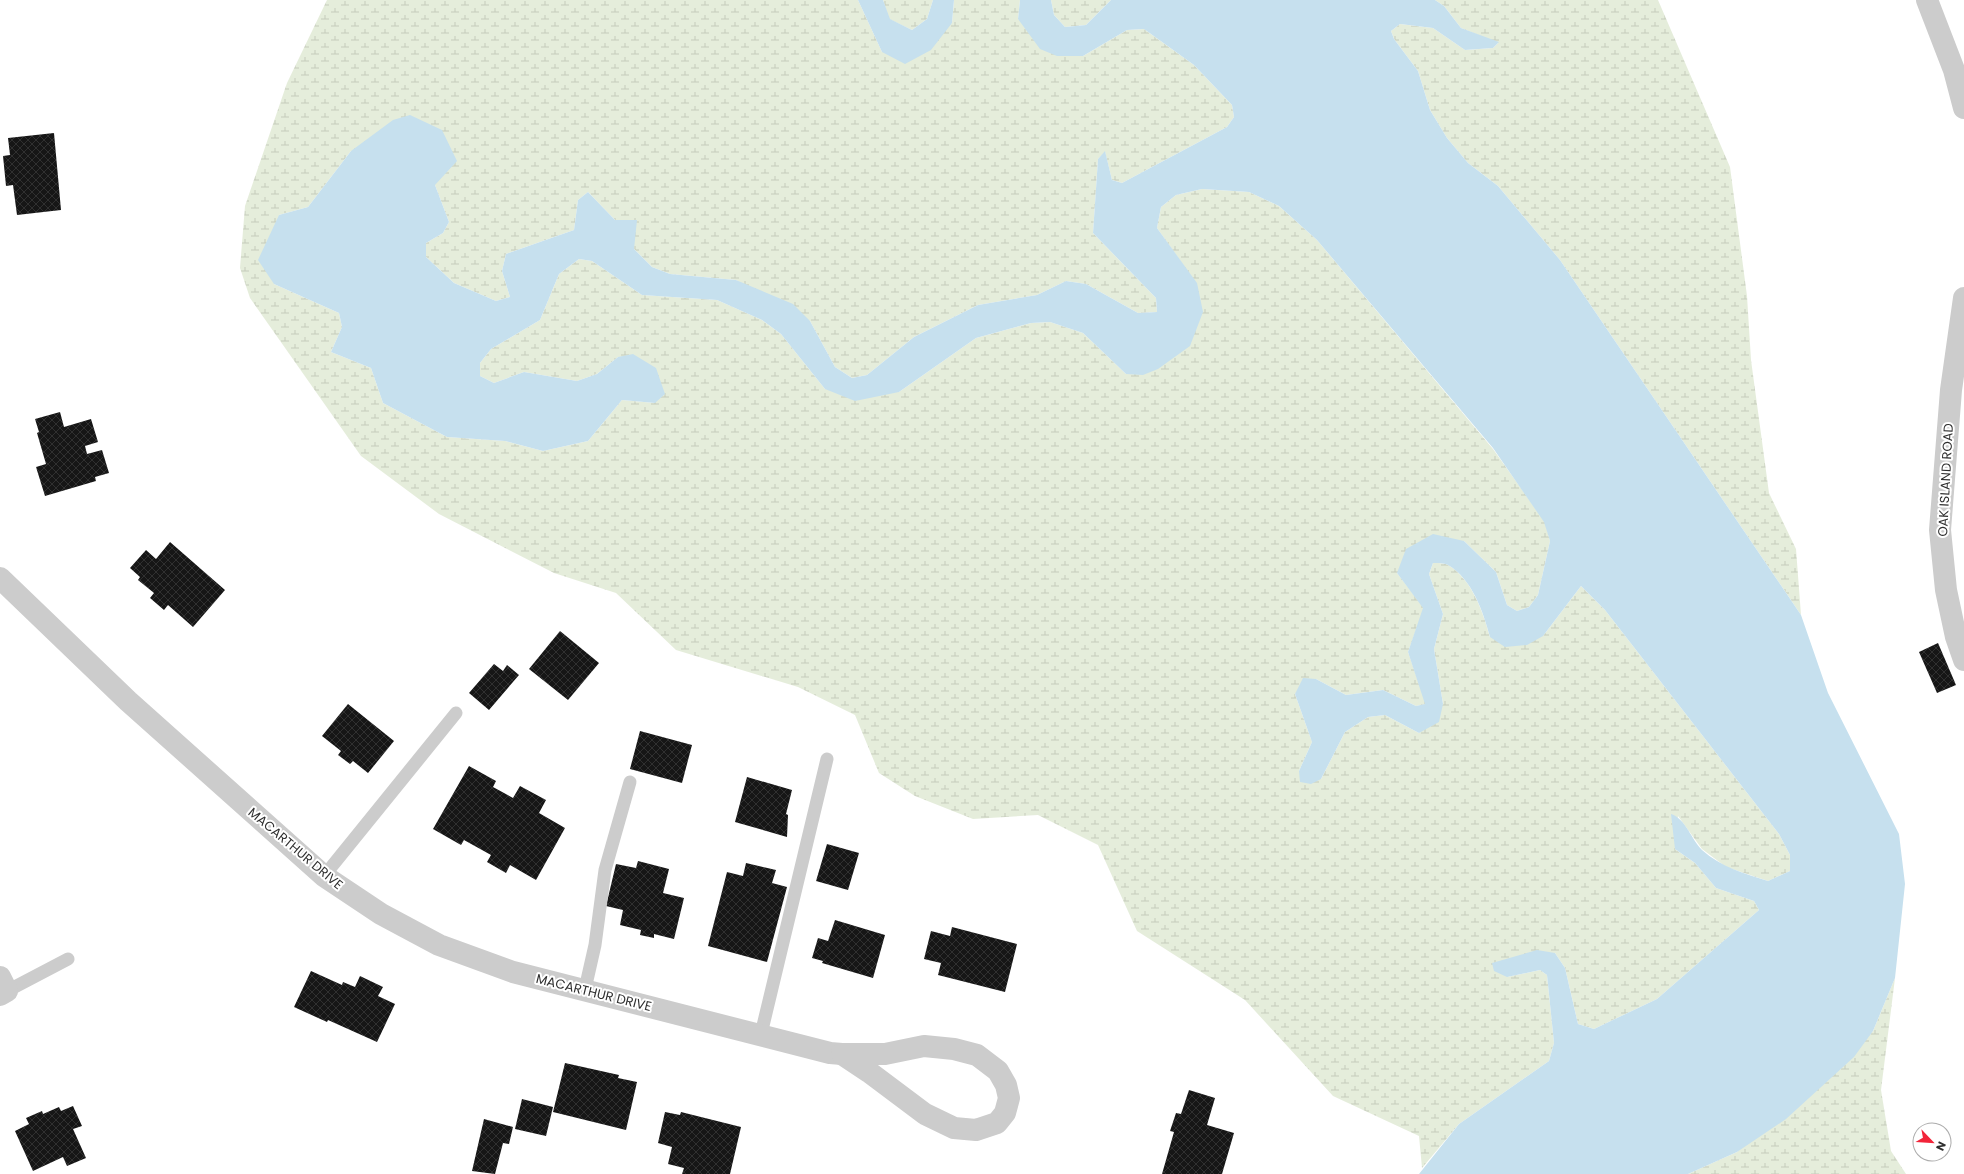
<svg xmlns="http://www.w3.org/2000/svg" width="1964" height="1174" viewBox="0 0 1964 1174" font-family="Poppins,sans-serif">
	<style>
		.wetland { fill: url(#wetland-marsh) }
		.water { fill: #c6e0ee }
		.building { fill: url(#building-cross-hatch) }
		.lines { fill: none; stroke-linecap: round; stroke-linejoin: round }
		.service { stroke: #ccc; stroke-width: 13 }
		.minor { stroke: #ccc; stroke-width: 22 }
		.labels { text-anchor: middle; stroke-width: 4; stroke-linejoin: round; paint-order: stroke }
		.street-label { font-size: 13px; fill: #2f2f2f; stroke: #fff }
	</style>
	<defs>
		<pattern id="wetland-marsh" width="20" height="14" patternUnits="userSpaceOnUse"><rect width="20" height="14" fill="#e5eddb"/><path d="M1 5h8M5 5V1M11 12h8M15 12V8" fill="none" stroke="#c5ccbc"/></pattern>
		<pattern id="building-cross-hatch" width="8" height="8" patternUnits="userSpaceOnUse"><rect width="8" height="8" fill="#161616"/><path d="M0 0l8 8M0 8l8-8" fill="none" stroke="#303030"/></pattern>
	</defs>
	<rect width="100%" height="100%" fill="#fff"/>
	<g class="wetland">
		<path d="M 327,0 L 858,0 L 882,52 L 952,23 L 954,0 L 1020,0 L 1018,19 L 1083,56 L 1127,30 L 1144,29 L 1194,65 L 1232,105 L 1234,117 L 1227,127 L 1122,183 L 1112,180 L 1105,152 L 1098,159 L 1093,233 L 1156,298 L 1157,312 L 1138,313 L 1086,284 L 1066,281 L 1037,295 L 978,305 L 914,337 L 867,375 L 852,378 L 835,367 L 810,321 L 736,280 L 670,274 L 652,267 L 634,249 L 615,220 L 588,192 L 578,200 L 574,230 L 506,254 L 502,271 L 510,297 L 496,301 L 454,283 L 426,257 L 426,243 L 443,233 L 449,222 L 435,185 L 351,151 L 308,207 L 279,215 L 274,284 L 339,313 L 342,327 L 331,352 L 371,368 L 383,403 L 447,437 L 505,441 L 543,451 L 588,441 L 622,400 L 655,403 L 618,357 L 597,374 L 577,381 L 524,372 L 494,383 L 480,376 L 480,363 L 491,349 L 540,320 L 559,274 L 579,259 L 592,261 L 642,295 L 717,300 L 762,320 L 781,334 L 825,389 L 899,392 L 976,338 L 1031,323 L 1050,322 L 1083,333 L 1126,374 L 1196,283 L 1157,228 L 1161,207 L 1176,195 L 1202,189 L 1249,192 L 1279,206 L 1317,240 L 1493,449 L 1545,522 L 1550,541 L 1538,595 L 1529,607 L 1517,611 L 1507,605 L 1496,572 L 1464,541 L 1397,573 L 1424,608 L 1408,652 L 1426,704 L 1416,706 L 1383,690 L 1346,695 L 1316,679 L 1295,694 L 1312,742 L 1299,771 L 1321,779 L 1345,732 L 1368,717 L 1385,715 L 1419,733 L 1443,704 L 1434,649 L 1443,614 L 1429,574 L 1433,563 C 1437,563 1444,563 1448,565 C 1472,579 1483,612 1490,637 L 1543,636 L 1581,586 L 1605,610 L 1779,834 L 1790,855 L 1790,871 L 1768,881 L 1726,867 L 1702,849 L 1678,816 L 1675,849 L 1695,863 L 1716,888 L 1754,901 L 1759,910 L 1657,999 L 1594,1029 L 1578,1024 L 1565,968 L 1555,953 L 1507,977 L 1540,970 L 1547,975 L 1554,1043 L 1549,1061 L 1459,1124 L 1422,1168 L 1419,1136 L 1333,1096 L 1245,1000 L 1137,931 L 1098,845 L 1038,815 L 973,819 L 915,796 L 879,773 L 855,715 L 798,687 L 676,650 L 616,593 L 554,573 L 439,514 L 361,456 L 250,298 L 240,268 L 245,206 L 287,83 Z"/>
		<polygon points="883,0 933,0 927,19 912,30 889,19"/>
		<polygon points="1051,0 1111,0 1086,25 1065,27 1054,15"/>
		<polygon points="1435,0 1658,0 1730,167 1747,296 1751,360 1769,493 1796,549 1801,615 1560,260 1498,186 1468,163 1447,138 1430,110 1418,71 1394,39 1391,31 1400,24 1433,28 1465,50 1493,48 1498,43 1461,28 1444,6"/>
		<polygon points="1895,978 1881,1090 1891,1151 1906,1174 1688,1174 1737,1152 1873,1031"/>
	</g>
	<g class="water">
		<polygon points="858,0 883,0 890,19 912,30 927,19 933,0 954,0 952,23 931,50 905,64 882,52"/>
		<path d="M 1020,0 L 1051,0 L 1054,15 L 1065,27 L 1086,25 L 1111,0 L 1435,0 L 1444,6 L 1461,28 L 1499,42 L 1493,48 L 1465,50 L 1433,28 L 1400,24 L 1391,31 L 1394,39 L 1418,71 L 1430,110 L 1447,138 L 1468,163 L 1498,186 L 1560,260 L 1801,615 L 1828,693 L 1899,834 L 1905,884 L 1895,978 L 1873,1031 L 1854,1057 L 1786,1119 L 1737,1152 L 1688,1174 L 1419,1174 L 1459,1124 L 1549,1061 L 1554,1043 L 1547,975 L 1540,970 L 1507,977 L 1494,971 L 1492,963 L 1537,950 L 1555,953 L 1565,968 L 1578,1024 L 1594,1029 L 1657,999 L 1759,910 L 1754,901 L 1716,888 L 1695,863 L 1675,849 L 1671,814 C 1686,819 1691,839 1702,850 C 1721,867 1745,874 1768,881 L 1790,871 L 1790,855 L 1779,834 L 1605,610 L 1581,586 L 1543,636 L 1527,645 L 1505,647 L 1490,637 C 1483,611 1472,579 1448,565 C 1444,563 1437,563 1433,563 L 1429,574 L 1443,614 L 1434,649 L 1443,704 L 1439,722 L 1419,733 L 1385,715 L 1368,717 L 1345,732 L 1321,779 L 1311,784 L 1300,782 L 1299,771 L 1312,742 L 1295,694 L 1303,678 L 1316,679 L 1346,695 L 1383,690 L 1416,706 L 1425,704 L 1408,652 L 1423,608 L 1397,573 L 1406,549 L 1433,534 L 1464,541 L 1496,572 L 1507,605 L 1517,611 L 1529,607 L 1538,595 L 1550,541 L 1544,522 L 1493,448 L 1317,240 L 1279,206 L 1249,192 L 1202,189 L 1176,195 L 1161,207 L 1157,228 L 1197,283 L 1203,312 L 1190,346 L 1158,369 L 1143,375 L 1126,374 L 1083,333 L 1050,322 L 1031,323 L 976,338 L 899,392 L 855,401 L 825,389 L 781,334 L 762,320 L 717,300 L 642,295 L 592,261 L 579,259 L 559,274 L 540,320 L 491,349 L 480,363 L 480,376 L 494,383 L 524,372 L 577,381 L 597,374 L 618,357 L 633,354 L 656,368 L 665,394 L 655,403 L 622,400 L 588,441 L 543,451 L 505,441 L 447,437 L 383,403 L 371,368 L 331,352 L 342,327 L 339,313 L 274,284 L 258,260 L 279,215 L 308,207 L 351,151 L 393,120 L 410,115 L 442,130 L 457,161 L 435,185 L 449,222 L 443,233 L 426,243 L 426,257 L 454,283 L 496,301 L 510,297 L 502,271 L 506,254 L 574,230 L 578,200 L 588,192 L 615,220 L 637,220 L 634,249 L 652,267 L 670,274 L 736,280 L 793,304 L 810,321 L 835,367 L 852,378 L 867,375 L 914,337 L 978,305 L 1037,295 L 1066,281 L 1086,284 L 1138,313 L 1157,312 L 1156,298 L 1093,233 L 1098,159 L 1105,151 L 1112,180 L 1122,183 L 1227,127 L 1234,117 L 1232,105 L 1194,65 L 1144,29 L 1127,30 L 1083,56 L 1057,56 L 1040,49 L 1018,19 Z"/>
	</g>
	<g class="building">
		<polygon points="54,133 61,210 17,215 13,185 6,186 3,156 10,155 8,138"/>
		<polygon points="60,412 64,427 91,419 98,442 85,446 87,454 102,450 109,473 95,477 96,481 45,496 36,467 46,464 37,433 39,432 35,419"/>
		<polygon points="170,542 225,590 193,627 168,605 164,610 150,598 154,593 138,580 140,577 130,568 146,550 156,559"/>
		<polygon points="560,631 599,663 568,700 529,669"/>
		<polygon points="1938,643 1956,685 1937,693 1919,652"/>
		<polygon points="494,664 503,671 507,665 519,675 489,710 469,693"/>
		<polygon points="348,704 394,741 368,773 353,761 350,764 338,755 341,751 322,736"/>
		<polygon points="640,731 692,745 682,783 630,769"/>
		<polygon points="469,766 496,781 493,787 513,798 520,786 546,800 539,813 565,828 536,880 510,865 506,873 487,862 491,855 464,840 461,845 433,829"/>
		<polygon points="747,777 792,790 786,814 788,815 787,837 735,822"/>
		<polygon points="827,844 859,853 848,890 816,881"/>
		<polygon points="638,861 669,869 663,893 684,898 674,939 654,934 654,938 640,935 641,930 620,925 623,910 606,906 616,864 636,868"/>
		<polygon points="746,863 776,870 772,883 787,887 767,962 708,946 727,872 743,876"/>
		<polygon points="835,920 885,935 873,978 822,963 823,961 812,958 818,938 828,941"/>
		<polygon points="952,927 1017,944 1005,992 938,975 941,963 924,959 931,931 950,936"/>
		<polygon points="311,971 342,985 343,982 355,987 360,976 383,987 378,996 395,1004 377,1042 328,1020 327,1022 294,1007"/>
		<polygon points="565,1063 619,1075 618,1078 637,1082 626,1130 553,1112"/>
		<polygon points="1189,1090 1215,1098 1207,1125 1234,1133 1222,1174 1162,1174 1174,1132 1170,1131 1176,1113 1181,1114"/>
		<polygon points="522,1099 553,1107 546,1136 515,1129"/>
		<polygon points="73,1106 82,1126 73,1129 86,1158 67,1166 63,1157 33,1171 15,1131 29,1124 26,1118 42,1111 43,1114 59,1107 61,1111"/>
		<polygon points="665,1112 680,1115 681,1112 741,1127 730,1174 682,1174 684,1168 668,1164 672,1147 658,1143"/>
		<polygon points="484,1119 513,1127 509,1144 503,1143 495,1174 472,1171"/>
	</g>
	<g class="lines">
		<g class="service">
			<polyline points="324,876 456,713"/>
			<polyline points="585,989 595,945 605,870 630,782"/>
			<polyline points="7,991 68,959"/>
			<polyline points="761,1034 827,759"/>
		</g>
		<g class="minor">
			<polyline points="1927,0 1954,70 1964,108"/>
			<polyline points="1964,298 1951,390 1940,530 1946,590 1956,637 1964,660"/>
			<polyline points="0,578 128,701 324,876 381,914 439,945 513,972 830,1053 842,1054"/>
			<polyline points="0,977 7,991 0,995"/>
			<polygon points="924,1046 954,1049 977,1055 998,1071 1006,1085 1009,1098 1005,1113 997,1123 976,1130 954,1128 925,1114 869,1072 842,1054 885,1054"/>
		</g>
	</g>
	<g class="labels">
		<g class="street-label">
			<text transform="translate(1945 480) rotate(-87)" y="5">OAK ISLAND ROAD</text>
			<text transform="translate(296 848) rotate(40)" y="5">MACARTHUR DRIVE</text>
			<text transform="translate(594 992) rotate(14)" y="5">MACARTHUR DRIVE</text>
		</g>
	</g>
	<g transform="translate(1932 1142) rotate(115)"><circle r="19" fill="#ffffff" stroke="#acacac"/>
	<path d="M0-3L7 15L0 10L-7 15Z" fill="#f22439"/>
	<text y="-6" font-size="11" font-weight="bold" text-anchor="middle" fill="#2f2f2f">N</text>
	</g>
</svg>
